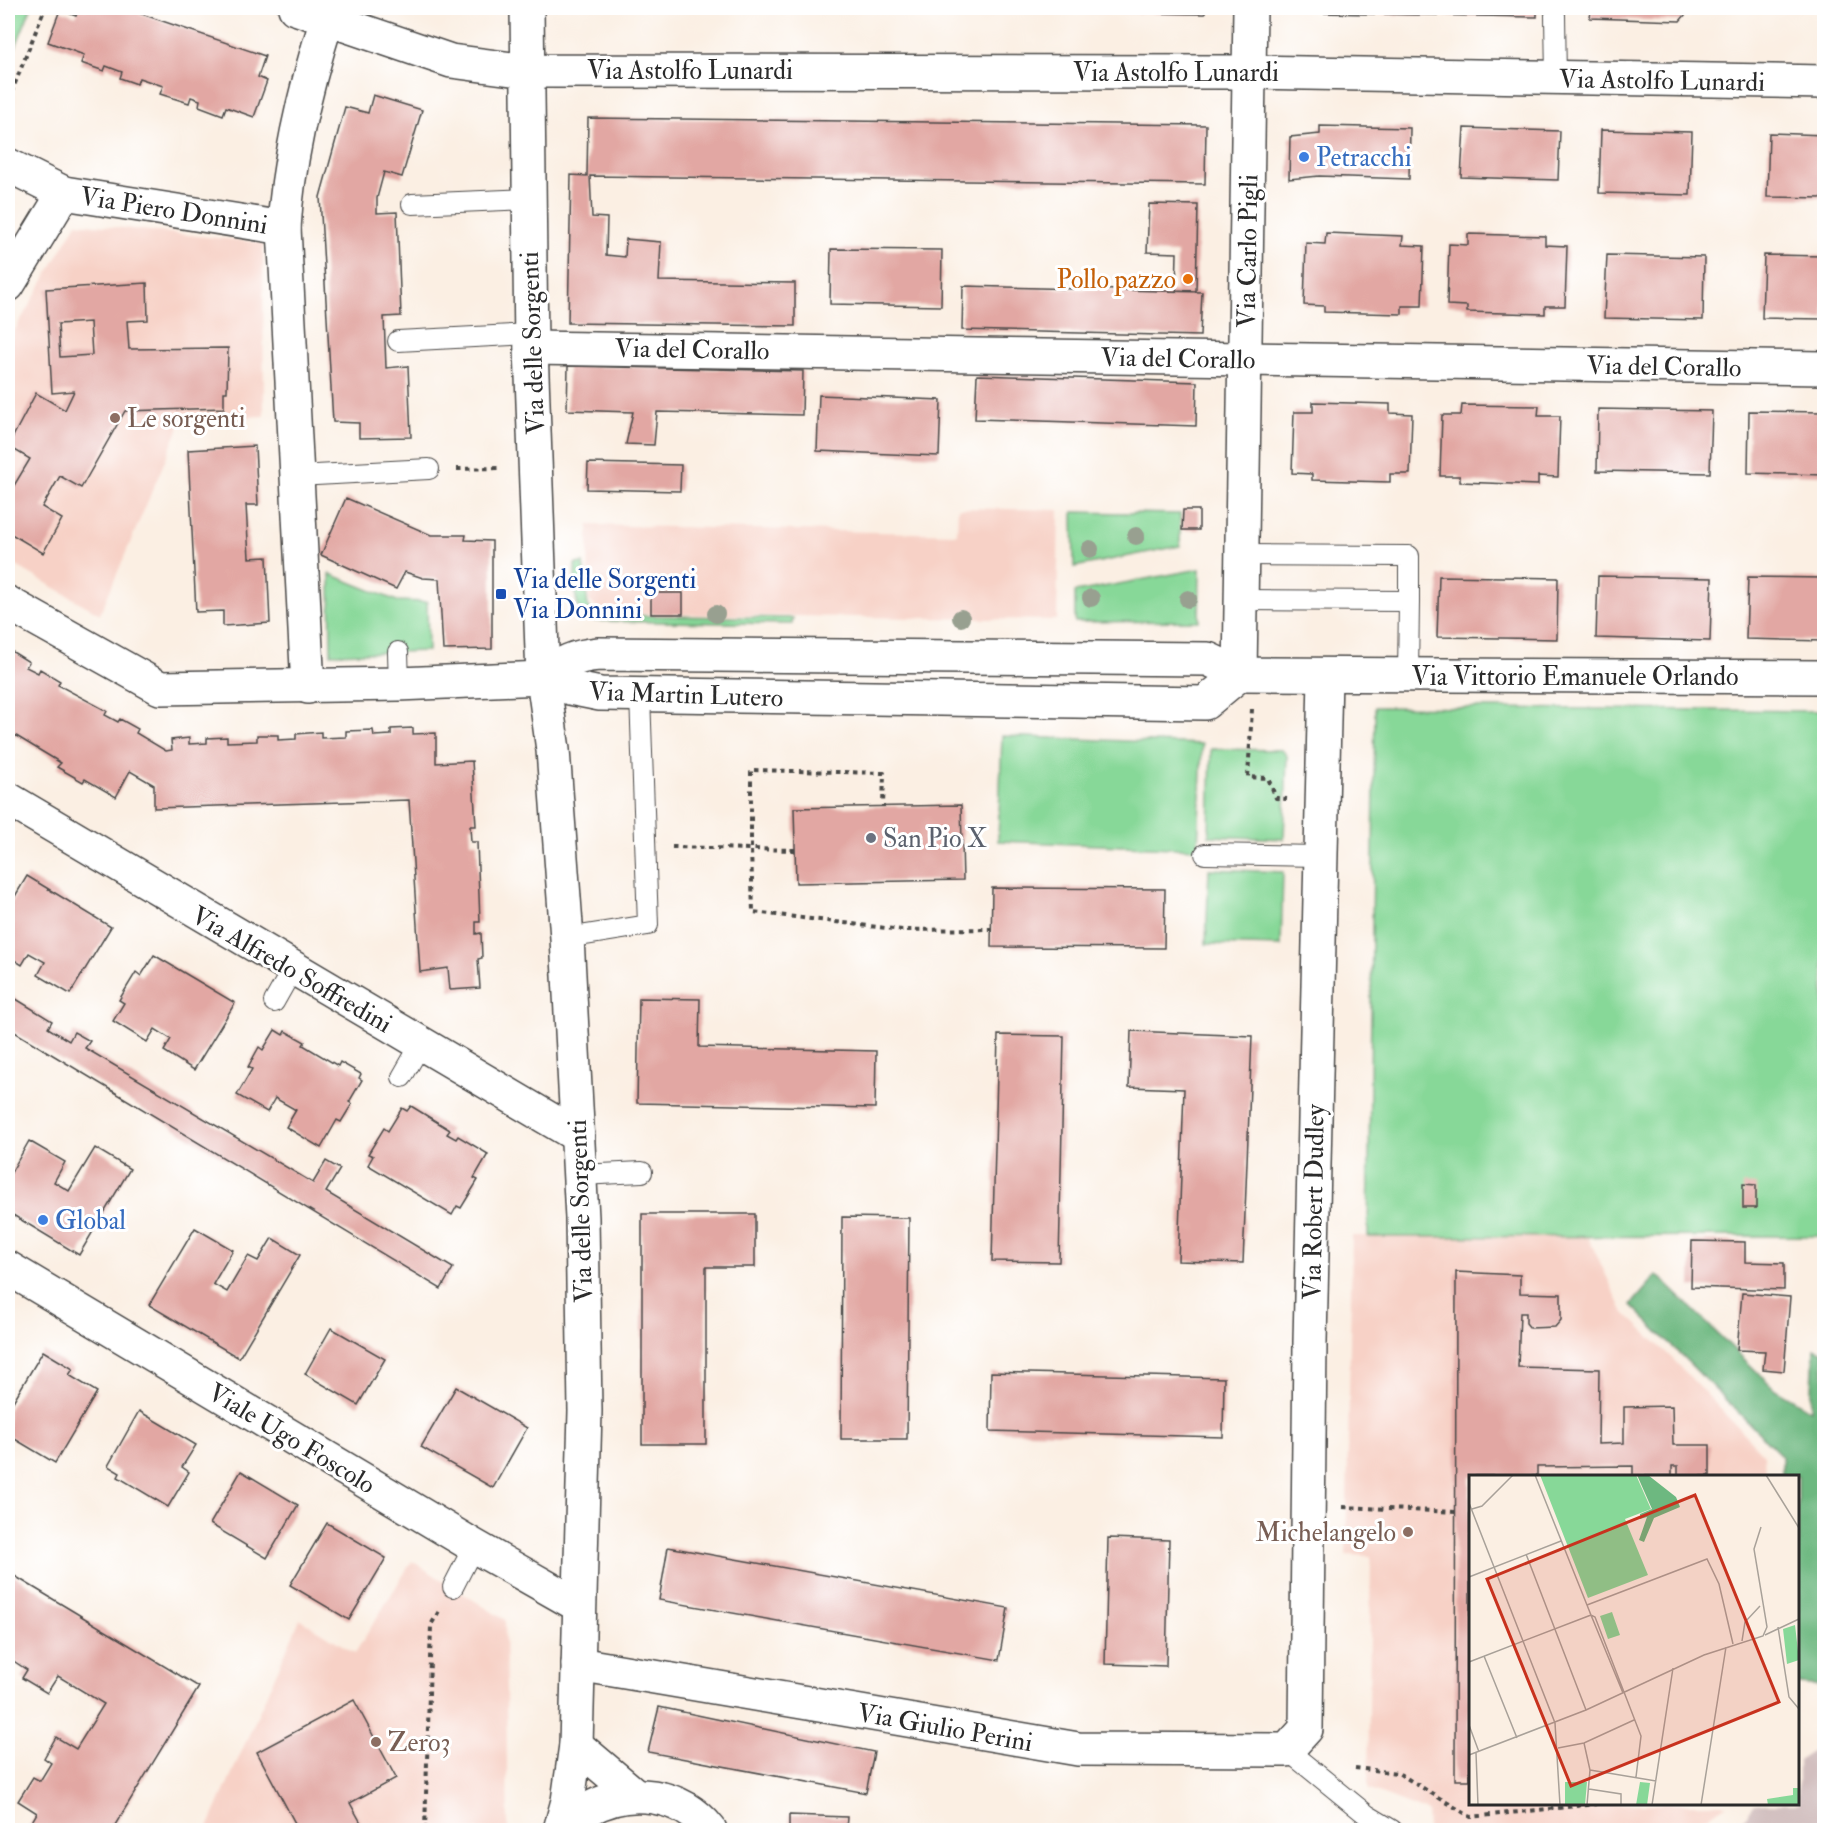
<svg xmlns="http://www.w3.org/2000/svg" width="1832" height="1838" viewBox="0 0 1832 1838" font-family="'IM FELL Double Pica',serif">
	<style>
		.built { fill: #f7d1c6 }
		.industrial { fill: #d2bfbf }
		.green { fill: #87d898; stroke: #598262; stroke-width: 1.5 }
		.forest { fill: #6db880; stroke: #4c7256; stroke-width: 1.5 }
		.building { fill: #e2a7a3; fill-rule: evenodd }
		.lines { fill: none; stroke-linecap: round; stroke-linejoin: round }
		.service-casing { stroke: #4a4847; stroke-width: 22 }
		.minor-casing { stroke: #4a4847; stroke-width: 36 }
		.path { stroke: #4a4847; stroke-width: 4; stroke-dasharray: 4.5 4.5; stroke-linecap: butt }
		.service { stroke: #fff; stroke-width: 20 }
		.minor { stroke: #fff; stroke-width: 33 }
		.tree { fill: #98a090 }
		.shop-dot { fill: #3f7fe0; stroke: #fff; stroke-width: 2 }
		.food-dot { fill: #e8710a; stroke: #fff; stroke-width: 2 }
		.education-dot { fill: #8d6e63; stroke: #fff; stroke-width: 2 }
		.transit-dot { fill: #1a4fb4; stroke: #fff; stroke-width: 2 }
		.worship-dot { fill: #6b7280; stroke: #fff; stroke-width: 2 }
		.labels { text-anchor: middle; stroke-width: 6; stroke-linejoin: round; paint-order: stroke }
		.street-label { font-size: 26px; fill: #2b2b2b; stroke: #fff }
		.shop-label { font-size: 26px; fill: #366cbe; stroke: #fff; text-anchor: start }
		.food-label { font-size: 26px; fill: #c56008; stroke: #fff; text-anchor: end }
		.education-label { font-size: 26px; fill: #785e54; stroke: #fff; text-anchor: start }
		.transit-label { font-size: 26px; fill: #164399; stroke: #fff; text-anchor: start }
		.worship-label { font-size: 26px; fill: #5b616d; stroke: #fff; text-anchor: start }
		.inset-road { fill: none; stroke: #a8a199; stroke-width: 1.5 }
		.view { fill: #c8321e; fill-opacity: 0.15; stroke: #c8321e; stroke-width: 3 }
		.inset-edge { fill: none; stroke: #2b2b2b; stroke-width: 3 }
	</style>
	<rect width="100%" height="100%" fill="#fff"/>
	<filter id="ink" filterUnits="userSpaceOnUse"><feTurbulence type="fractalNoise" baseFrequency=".0167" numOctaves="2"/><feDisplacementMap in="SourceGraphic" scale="12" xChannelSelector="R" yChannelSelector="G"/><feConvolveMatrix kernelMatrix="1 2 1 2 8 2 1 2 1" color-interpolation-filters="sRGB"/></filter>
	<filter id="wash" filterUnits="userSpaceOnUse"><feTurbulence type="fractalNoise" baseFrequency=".008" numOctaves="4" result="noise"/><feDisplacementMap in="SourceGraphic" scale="24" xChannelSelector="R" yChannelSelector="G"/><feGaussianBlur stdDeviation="1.35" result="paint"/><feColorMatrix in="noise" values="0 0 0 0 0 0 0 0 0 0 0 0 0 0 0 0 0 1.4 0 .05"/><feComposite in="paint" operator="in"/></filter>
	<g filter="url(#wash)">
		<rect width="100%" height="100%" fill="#fbefe3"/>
		<g class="built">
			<polygon points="77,223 263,243 264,416 182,420 100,614 8,561 8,342"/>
			<polygon points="958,508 1059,510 1057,620 603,613 589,601 588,525 957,534"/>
			<polygon points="1352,1236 1588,1237 1623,1311 1672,1358 1764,1455 1765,1476 1470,1476 1470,1804 1728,1804 1692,1826 1680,1830 1428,1830 1427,1812 1368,1789 1371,1556 1346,1555"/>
			<polygon points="412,1561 505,1620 508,1830 207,1830 300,1619 355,1653"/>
		</g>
		<polygon class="industrial" points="1824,1743 1824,1830 1734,1830 1754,1804 1798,1804 1798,1760"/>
		<g class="green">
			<polygon points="8,8 31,8 8,66"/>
			<polygon points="1073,512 1180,514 1180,546 1074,567"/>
			<path d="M 583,563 L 588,607 L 600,615 L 793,618 L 792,624 L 595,621 C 570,613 576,586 575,564 Z"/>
			<polygon points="1200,569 1199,621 1075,622 1075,592"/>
			<polygon points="330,574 397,601 427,602 428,651 331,654"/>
			<polygon points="1375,707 1824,711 1824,1236 1368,1237"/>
			<polygon points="1002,736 1202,744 1198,849 998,841"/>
			<polygon points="1211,749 1282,750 1287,756 1284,839 1209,836"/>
			<polygon points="1209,869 1283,872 1281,946 1206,944"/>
		</g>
		<polygon class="forest" points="1657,1275 1775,1389 1811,1410 1814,1348 1824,1352 1824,1686 1798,1684 1798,1476 1782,1476 1782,1456 1631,1305"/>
		<g id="blocks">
			<g class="building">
				<polygon points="79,8 124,8 265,56 258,77 267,81 254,117 226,107 223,115 199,106 200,100 191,97 189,103 160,94 163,86 139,78 137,84 120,78 122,72 106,66 104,71 81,63 84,55 48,42 60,10 76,16"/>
				<polygon points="806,8 1205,8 1205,14"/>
				<polygon points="1320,8 1537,8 1537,17 1320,13"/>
				<polygon points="1591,8 1691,8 1680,21 1590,18"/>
				<polygon points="373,95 422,110 402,177 384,172 377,198 377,213 397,212 401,316 384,317 386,368 408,366 411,437 359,438 359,423 333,422 320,197 345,107 368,113"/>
				<polygon points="588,118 1206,125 1205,184 590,176 592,217 607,218 606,255 625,257 626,239 661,242 659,281 795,283 795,326 568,323 571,175 587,176"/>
				<polygon points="1320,126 1410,128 1409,179 1319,176 1289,179 1290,137 1320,134"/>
				<polygon points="1464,128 1560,131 1558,180 1461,177"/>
				<polygon points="1601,130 1692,132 1690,195 1599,193"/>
				<polygon points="1769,133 1824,135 1824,198 1767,197"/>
				<polygon points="1149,204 1198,205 1196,291 1176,290 1177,253 1147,252"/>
				<polygon points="1326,233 1403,236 1402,245 1424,246 1422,306 1402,306 1402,314 1324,312 1324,306 1304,305 1306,243 1325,244"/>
				<polygon points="1468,234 1545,236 1545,245 1567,246 1565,306 1545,306 1545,314 1467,312 1467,306 1447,305 1449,244 1468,245"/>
				<polygon points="831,249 942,250 941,306 830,304"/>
				<polygon points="1607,255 1704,257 1703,320 1604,318"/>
				<polygon points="1764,255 1824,256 1824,319 1762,318"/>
				<path d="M 147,283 L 148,320 L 127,321 L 129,349 L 228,348 L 227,392 L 224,392 L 224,408 L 125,411 L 81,488 L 60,476 L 42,507 L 62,519 L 43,553 L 8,532 L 8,486 L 12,489 L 30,459 L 8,446 L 36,393 L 65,410 L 74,391 L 52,393 L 46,289 ZM 90,322 L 92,355 L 60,357 L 58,324 Z"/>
				<polygon points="963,286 1202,292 1200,336 962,330"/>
				<polygon points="568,366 803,371 802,415 657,412 654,445 626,444 633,412 567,410"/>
				<polygon points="977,375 1197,382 1196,426 975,419"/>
				<polygon points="819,395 941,400 939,456 817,451"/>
				<polygon points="1313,402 1390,404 1390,413 1412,414 1410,474 1390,474 1390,482 1312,480 1312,474 1292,473 1294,412 1313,412"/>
				<polygon points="1462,405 1539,406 1538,416 1560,416 1558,477 1538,476 1538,485 1460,482 1460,476 1440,476 1442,415 1461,415"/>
				<polygon points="1598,409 1712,411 1710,473 1597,471"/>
				<polygon points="1749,411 1824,412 1824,475 1748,473"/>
				<polygon points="255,446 258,505 246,505 249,558 267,557 270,623 223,626 223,611 196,612 188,450"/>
				<polygon points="588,463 681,465 680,491 587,489"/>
				<polygon points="346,498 431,535 466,535 465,540 492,541 492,649 443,650 439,579 423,578 405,572 396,589 321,555"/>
				<polygon points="1183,510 1199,510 1199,530 1182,530"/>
				<polygon points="1439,576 1558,578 1557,639 1437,637"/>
				<polygon points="1598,576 1712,578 1710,641 1596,638"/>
				<polygon points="1748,577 1824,578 1824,641 1746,639"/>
				<rect x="651" y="593" width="32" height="21"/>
				<polygon points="8,649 29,662 26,667 38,673 40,669 60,681 58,685 107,711 105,715 118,722 120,719 138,729 136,733 166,751 172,750 171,740 189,738 189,744 207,743 207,738 227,737 227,742 257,741 257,735 278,735 278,740 296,739 296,734 321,732 321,738 346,737 346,731 373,730 374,736 391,735 391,729 413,728 413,734 436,733 436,763 472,761 476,826 470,826 471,842 477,842 480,922 476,922 476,934 481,933 482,958 478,959 480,988 450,990 448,968 420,972 409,800 154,808 154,785 130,771 116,797 85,779 83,782 57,767 61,763 8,731"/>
				<polygon points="961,805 963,880 796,883 794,808"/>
				<polygon points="27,876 111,927 70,994 38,975 45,962 29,953 22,965 8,956 8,908"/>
				<polygon points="992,888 1165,889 1164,948 991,947"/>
				<polygon points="154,955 235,1003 194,1070 164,1051 171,1039 155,1029 147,1042 113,1021 124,1003 119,1000 136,972 141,976"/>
				<polygon points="8,994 52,1021 48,1028 69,1041 74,1032 90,1041 85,1048 313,1183 326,1161 340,1169 326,1192 453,1268 441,1289 8,1028"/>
				<polygon points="639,998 700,999 699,1047 876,1051 875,1108 637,1103"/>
				<polygon points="275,1030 283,1035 285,1031 305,1042 303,1045 338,1066 340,1062 361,1074 359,1078 362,1080 349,1102 352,1104 341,1122 337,1120 321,1148 286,1127 296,1110 275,1098 267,1112 237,1095 252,1069 248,1067 259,1047 263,1050"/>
				<polygon points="1131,1031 1252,1036 1243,1263 1178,1261 1184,1089 1129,1087"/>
				<polygon points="998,1035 1064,1036 1059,1262 992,1261"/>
				<polygon points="411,1106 450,1130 447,1134 456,1139 458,1136 488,1154 474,1178 478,1180 461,1208 457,1206 452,1215 368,1165 373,1156 368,1154 384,1128 388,1131 402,1108 407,1111"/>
				<polygon points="29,1141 65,1162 54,1182 69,1191 95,1148 130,1169 79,1255 8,1212 8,1178"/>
				<polygon points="1743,1184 1756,1185 1756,1208 1743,1208"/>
				<polygon points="642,1214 755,1214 755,1267 706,1267 706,1444 642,1444"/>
				<polygon points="842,1217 909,1218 907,1439 841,1439"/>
				<polygon points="195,1228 233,1250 213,1284 227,1292 248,1256 258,1261 272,1238 300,1255 239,1358 149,1305"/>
				<polygon points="1692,1241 1745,1242 1745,1262 1784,1263 1784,1290 1691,1287"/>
				<polygon points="1456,1272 1520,1275 1520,1293 1561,1294 1561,1320 1555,1327 1530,1328 1526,1323 1526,1313 1520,1313 1518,1367 1599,1369 1598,1444 1624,1443 1624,1407 1672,1406 1673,1445 1710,1445 1710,1476 1678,1476 1678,1466 1672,1466 1672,1476 1633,1476 1633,1466 1537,1467 1537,1476 1470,1476 1470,1780 1455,1780"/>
				<polygon points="1742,1293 1790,1297 1784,1371 1763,1369 1765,1351 1737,1350"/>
				<polygon points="331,1328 385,1359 358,1405 305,1374"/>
				<polygon points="43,1351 73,1369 69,1375 97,1392 55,1463 8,1435 8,1410"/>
				<polygon points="991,1372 1224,1378 1223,1437 990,1431"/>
				<polygon points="456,1387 527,1428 493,1488 421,1447"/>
				<polygon points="139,1411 196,1445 182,1467 189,1472 168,1507 118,1477 120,1473 108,1466"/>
				<polygon points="241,1471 298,1505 267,1558 210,1524"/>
				<polygon points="327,1523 386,1558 349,1620 290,1585"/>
				<polygon points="1108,1538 1169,1540 1166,1666 1105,1664"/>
				<polygon points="668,1547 1008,1608 999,1660 659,1600"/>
				<polygon points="8,1572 199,1687 112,1830 27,1830 37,1813 18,1801 33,1777 40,1781 51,1763 44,1758 56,1737 76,1749 104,1704 58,1676 47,1693 22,1678 27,1670 12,1660 8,1668"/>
				<polygon points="354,1700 396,1778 350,1803 365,1830 290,1830 297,1827 257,1752"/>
				<polygon points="659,1707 874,1752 866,1793 648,1752"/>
				<polygon points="789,1815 847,1817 846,1830 789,1830"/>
			</g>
		</g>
	</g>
	<g filter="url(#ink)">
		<use href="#blocks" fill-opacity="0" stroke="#4a4847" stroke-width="1.5"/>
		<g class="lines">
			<defs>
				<g id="service">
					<polyline points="1555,15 1556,79"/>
					<polyline points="412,204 528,199"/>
					<polyline points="398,341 530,334"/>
					<polyline points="297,476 429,469"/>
					<polyline points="1242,555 1409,556 1409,601"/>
					<polyline points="1241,600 1409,601 1408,675"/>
					<polyline points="398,652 399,684"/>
					<polyline points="1205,854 1319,856"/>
					<polyline points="567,938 648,925 640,695"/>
					<polyline points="274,1002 292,970"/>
					<polyline points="402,1077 421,1044"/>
					<polyline points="580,1175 642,1172"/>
					<polyline points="453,1587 474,1546"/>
					<polyline points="1287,1750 1367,1815 1392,1830"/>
				</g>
				<g id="minor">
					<polyline points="295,8 451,61 528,71 1250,72 1824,82"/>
					<polyline points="527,8 531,348 543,678 553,750 567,938 582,1218 585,1411 576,1745 568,1801 560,1830"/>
					<polyline points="1250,8 1240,674 1824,677"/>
					<polyline points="8,165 64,193 284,228"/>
					<polyline points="8,285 64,193"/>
					<polyline points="531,348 1824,368"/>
					<path d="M 8,603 L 160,688 L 399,684 L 543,678 L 570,688 L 600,694 L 1205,703 L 1240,674 L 1208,659 L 599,654 C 576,656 561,662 543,678"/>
					<path d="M 308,687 L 284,228 C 288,158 306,86 327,19"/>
					<polyline points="8,799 578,1136"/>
					<polyline points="8,1268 474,1546 578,1605"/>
					<polyline points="578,1664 1078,1749 1287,1750 1306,1729 1310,1342 1325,676"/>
					<polyline points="576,1745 634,1794"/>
					<path d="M 565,1830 C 572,1823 580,1815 589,1809 C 629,1786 681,1793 710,1830"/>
				</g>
			</defs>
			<use href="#service" class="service-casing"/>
			<use href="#minor" class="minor-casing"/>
			<g class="path">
				<polyline points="8,101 45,8"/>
				<polyline points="457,469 500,468"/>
				<polyline points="1252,709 1248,777 1268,778 1276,798 1287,799"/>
				<polyline points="672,847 751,849 753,912 902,930 991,929"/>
				<polyline points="795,850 751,849 751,770 884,773 883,806"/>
				<polyline points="1343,1507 1456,1512"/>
				<polyline points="1355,1768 1398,1773 1471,1817 1596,1804"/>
				<polyline points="425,1830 431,1625 439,1611"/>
			</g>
			<use href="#service" class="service"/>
			<use href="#minor" class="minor"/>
		</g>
		<g class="tree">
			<circle cx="1136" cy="536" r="9"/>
			<circle cx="1090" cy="549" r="9"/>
			<circle cx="1091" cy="598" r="9"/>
			<circle cx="1188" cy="599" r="9"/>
			<circle cx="716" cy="614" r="9"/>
			<circle cx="961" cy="618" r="9"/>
		</g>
	</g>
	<g class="shop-dot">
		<circle cx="1304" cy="157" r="6"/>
		<circle cx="43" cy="1220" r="6"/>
	</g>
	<circle class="food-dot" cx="1188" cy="279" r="6"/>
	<g class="education-dot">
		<circle cx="115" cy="418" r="6"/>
		<circle cx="1408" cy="1532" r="6"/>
		<circle cx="376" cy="1742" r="6"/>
	</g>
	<rect class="transit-dot" x="495" y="588" width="12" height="12" rx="3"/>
	<circle class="worship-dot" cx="871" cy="838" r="6"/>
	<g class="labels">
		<g class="street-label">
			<text x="690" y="79">Via Astolfo Lunardi</text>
			<text x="1176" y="81">Via Astolfo Lunardi</text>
			<text transform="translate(1662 80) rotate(1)" y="9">Via Astolfo Lunardi</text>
			<text transform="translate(174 210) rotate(9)" y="9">Via Piero Donnini</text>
			<text transform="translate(1247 251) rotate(-89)" y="9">Via Carlo Pigli</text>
			<text transform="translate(532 343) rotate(-92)" y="9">Via delle Sorgenti</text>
			<text transform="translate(692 349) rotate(1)" y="9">Via del Corallo</text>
			<text transform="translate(1178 358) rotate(1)" y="9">Via del Corallo</text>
			<text transform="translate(1664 366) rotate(1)" y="9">Via del Corallo</text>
			<text x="1575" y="685">Via Vittorio Emanuele Orlando</text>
			<text transform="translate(686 694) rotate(2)" y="9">Via Martin Lutero</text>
			<text transform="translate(292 969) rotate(30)" y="9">Via Alfredo Soffredini</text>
			<text transform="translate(1313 1202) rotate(-89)" y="9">Via Robert Dudley</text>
			<text transform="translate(580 1211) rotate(-92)" y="9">Via delle Sorgenti</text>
			<text transform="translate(292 1438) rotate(31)" y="9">Viale Ugo Foscolo</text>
			<text transform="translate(945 1727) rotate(10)" y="9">Via Giulio Perini</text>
		</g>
		<g class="shop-label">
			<text x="1316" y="166">Petracchi</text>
			<text x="55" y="1229">Global</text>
		</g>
		<g class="food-label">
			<text x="1176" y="288">Pollo pazzo</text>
		</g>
		<g class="education-label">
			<text x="127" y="427">Le sorgenti</text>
			<text x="1396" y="1541" text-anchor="end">Michelangelo</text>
			<text x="388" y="1751">Zero3</text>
		</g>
		<g class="transit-label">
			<text x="513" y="588">Via delle Sorgenti<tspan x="513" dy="30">Via Donnini</tspan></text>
		</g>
		<g class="worship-label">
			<text x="883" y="847">San Pio X</text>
		</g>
	</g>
	<g transform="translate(1469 1475)">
		<rect width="330" height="330" fill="#fbefe3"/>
		<path d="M 71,0 L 167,0 L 182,34 L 156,44 L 179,100 L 119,123 ZM 143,137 L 151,160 L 139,164 L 131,141 ZM 326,150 L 330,185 L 318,189 L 314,154 ZM 96,307 L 118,307 L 116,330 L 96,330 ZM 171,307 L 181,308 L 178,330 L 167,330 ZM 324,313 L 330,313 L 330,330 L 299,330 L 298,324 L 324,320 Z" fill="#87d898"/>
		<path d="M 168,0 L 179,0 L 207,22 L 211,32 L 185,43 L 175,67 L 170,65 L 178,42 L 171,44 L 171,39 L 183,34 Z" fill="#6db880"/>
		<path class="inset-road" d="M 297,0 L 330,53M 0,28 L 86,248 L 91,330M 3,34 L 13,31 L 44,0M 57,79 L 117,235M 0,102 L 92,66M 118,130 L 238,84 L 250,109 L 264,169M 309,152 L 320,222 L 330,234M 296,160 L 330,144M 273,166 L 276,147 L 291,131M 15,181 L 48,263M 0,187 L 122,140 L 66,0M 154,218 L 122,140 L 126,142 L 172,261 L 167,302M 0,250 L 10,277M 115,268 L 121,295 L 118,330M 89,273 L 115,268 L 165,245M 7,278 L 9,330M 0,280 L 117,235 L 235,180 L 294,161 L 298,152 L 285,74 L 292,52M 121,295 L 187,306M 120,314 L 152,319 L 152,330M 183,330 L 204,193M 232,330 L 257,172"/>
		<path class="view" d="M 226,20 L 310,227 L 102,311 L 18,104 Z"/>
		<rect width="330" height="330" class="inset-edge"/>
	</g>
	<rect width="1832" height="1838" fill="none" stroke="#fff" stroke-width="30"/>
</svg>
